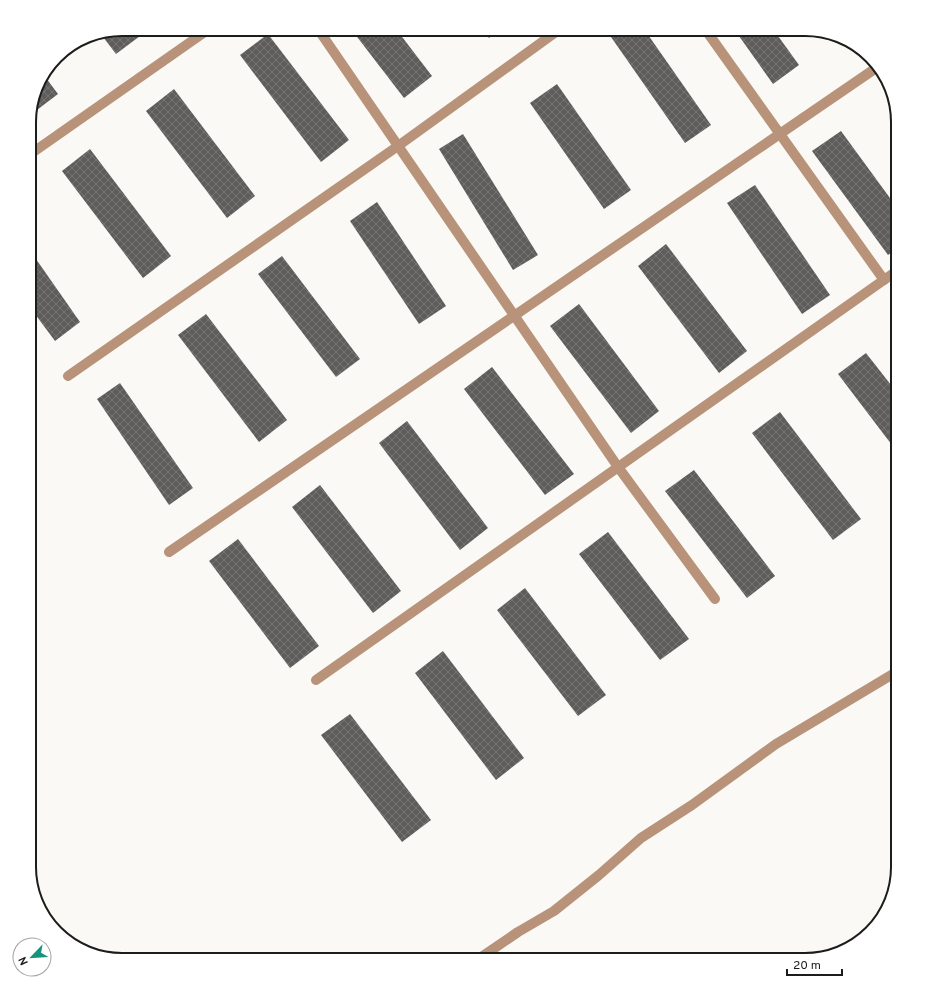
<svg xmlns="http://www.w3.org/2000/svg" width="927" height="989" viewBox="0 0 927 989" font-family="Overpass,sans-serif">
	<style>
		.building { fill: url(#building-cross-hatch) }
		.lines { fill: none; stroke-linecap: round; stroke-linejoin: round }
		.minor { stroke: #b89379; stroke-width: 10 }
		.rim { fill: none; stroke: #1c1c1b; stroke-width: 2 }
	</style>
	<defs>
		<pattern id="building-cross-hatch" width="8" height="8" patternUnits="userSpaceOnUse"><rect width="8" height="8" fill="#5e5d5b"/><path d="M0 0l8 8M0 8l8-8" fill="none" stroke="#757473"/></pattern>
	</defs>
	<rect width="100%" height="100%" fill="#faf9f6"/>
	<g class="building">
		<polygon points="122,29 141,29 144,33 116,54 100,33"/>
		<polygon points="351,29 396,29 432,76 404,98"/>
		<polygon points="482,29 500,29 489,38"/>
		<polygon points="621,29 644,29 711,125 685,143 611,37"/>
		<polygon points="734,29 773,29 799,65 773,84"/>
		<polygon points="268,34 349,140 321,162 240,55"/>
		<polygon points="43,74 58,94 29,116 38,81"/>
		<polygon points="557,84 631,190 604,209 530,103"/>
		<polygon points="174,89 255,196 227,218 146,111"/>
		<polygon points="841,131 898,209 898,248 888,255 812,151"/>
		<polygon points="463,134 538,255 513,270 439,149"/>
		<polygon points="90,149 171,256 143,278 62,171"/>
		<polygon points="755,185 830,295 802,314 727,203"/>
		<polygon points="377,202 446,306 419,324 350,221"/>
		<polygon points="666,244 747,351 719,373 638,266"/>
		<polygon points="29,249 80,322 55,341 29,306"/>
		<polygon points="282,256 360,359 336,377 258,274"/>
		<polygon points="579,304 659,411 631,433 550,326"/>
		<polygon points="206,314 287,420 259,442 178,335"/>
		<polygon points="866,353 898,394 898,453 838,374"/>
		<polygon points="492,367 574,474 545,495 464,389"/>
		<polygon points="120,383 193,488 169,505 97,399"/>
		<polygon points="780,412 861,519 833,540 752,433"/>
		<polygon points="407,421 488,528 460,550 379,443"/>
		<polygon points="694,470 775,576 747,598 665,491"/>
		<polygon points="320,485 401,591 373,613 292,507"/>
		<polygon points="608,532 689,639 660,660 579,554"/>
		<polygon points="238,539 319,646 290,668 209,561"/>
		<polygon points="525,588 606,695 578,716 497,610"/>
		<polygon points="443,651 524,758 496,780 415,673"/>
		<polygon points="350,714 431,820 402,842 321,735"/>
	</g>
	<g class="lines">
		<g class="minor">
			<polyline points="318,29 618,467 715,599"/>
			<polyline points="705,29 884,280"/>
			<polyline points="29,155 209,29"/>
			<polyline points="68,376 398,146 560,29"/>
			<polyline points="169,552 879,66"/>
			<polyline points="316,680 898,270"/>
			<polyline points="477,960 518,932 554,911 599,875 641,838 692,805 776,744 898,671"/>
		</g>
	</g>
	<path d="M0 0H927V989H0ZM122 36H805A86 86 0 0 1 891 122V867A86 86 0 0 1 805 953H122A86 86 0 0 1 36 867V122A86 86 0 0 1 122 36Z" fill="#fff" fill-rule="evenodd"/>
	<path class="rim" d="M122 36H805A86 86 0 0 1 891 122V867A86 86 0 0 1 805 953H122A86 86 0 0 1 36 867V122A86 86 0 0 1 122 36Z"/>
	<g transform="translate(32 957) rotate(245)"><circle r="19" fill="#ffffff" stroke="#a4a4a4"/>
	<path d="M0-3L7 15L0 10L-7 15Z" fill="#13947c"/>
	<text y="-6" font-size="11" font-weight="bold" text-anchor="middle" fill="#1c1c1b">N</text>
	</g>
	<path d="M787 969v6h55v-6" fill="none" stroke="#1c1c1b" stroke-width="2"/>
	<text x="793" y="969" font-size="12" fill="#1c1c1b" stroke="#ffffff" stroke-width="3" paint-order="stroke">20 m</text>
</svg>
